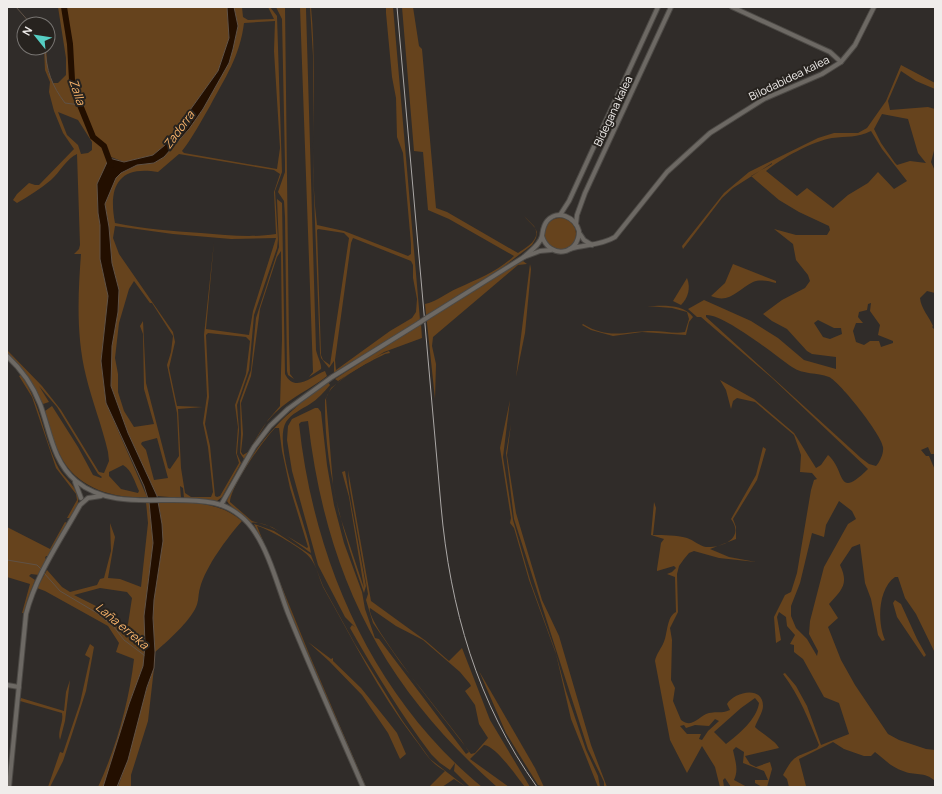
<svg xmlns="http://www.w3.org/2000/svg" width="942" height="794" viewBox="0 0 942 794" font-family="Manrope,sans-serif">
	<style>
		.green { fill: #66431d; fill-rule: evenodd }
		.water { fill: #230f00; stroke: #605246 }
		.lines { fill: none; stroke-linecap: round; stroke-linejoin: round }
		.stream { stroke: #605246; stroke-width: 1 }
		.river { stroke: #230f00; stroke-width: 6 }
		.minor-casing { stroke: #4c4945; stroke-width: 6 }
		.minor { stroke: #6d6964; stroke-width: 4 }
		.rail { stroke: #aaa7a5; stroke-width: 1 }
		.minor-bridge-casing { stroke: #4c4945; stroke-width: 6; stroke-linecap: butt }
		.minor-bridge { stroke: #6d6964; stroke-width: 4 }
		.labels { text-anchor: middle; stroke-width: 4; stroke-linejoin: round; paint-order: stroke }
		.street-label { font-size: 11px; fill: #f0edeb; stroke: #27231f }
		.water-label { font-size: 12px; font-style: italic; fill: #f5b169; stroke: #27231f }
	</style>
	<rect width="100%" height="100%" fill="#302c29"/>
	<g class="green">
		<path d="M 58,7 L 227,7 L 229,38 L 218,71 L 165,145 L 153,155 L 124,162 L 111,157 L 97,184 L 98,213 L 100,225 L 100,259 L 108,296 L 101,361 L 106,403 L 147,497 C 113,499 76,488 60,455 C 53,441 49,426 45,411 L 52,406 L 78,447 L 93,475 L 101,478 L 102,477 L 98,474 L 57,407 L 39,386 L 49,402 L 43,404 L 24,371 L 7,353 L 7,350 L 42,386 L 61,410 L 99,472 L 104,473 L 109,461 L 108,452 C 102,426 92,401 86,376 C 76,336 78,294 81,254 L 74,254 L 79,249 L 80,245 L 77,154 C 67,158 60,172 51,180 C 40,189 29,196 17,203 L 13,200 L 17,194 L 29,183 L 35,185 L 39,185 L 74,149 L 63,133 L 54,111 L 49,92 L 50,82 L 45,70 L 44,48 L 46,48 L 48,72 L 53,83 L 58,83 L 66,75 L 66,58 ZM 58,112 L 78,120 L 92,142 L 92,150 L 88,153 L 81,154 L 78,145 L 67,135 ZM 123,465 C 132,470 135,483 139,491 L 138,493 L 121,489 L 109,476 L 109,472 Z"/>
		<path d="M 234,7 L 242,7 L 243,17 L 248,20 L 274,19 L 268,7 L 270,7 L 277,16 L 282,172 L 275,191 L 278,239 L 277,248 L 254,315 L 249,370 L 237,405 L 239,430 L 237,454 L 241,463 L 222,497 L 217,501 L 184,498 L 183,488 L 180,486 L 181,498 L 157,496 L 128,433 L 111,386 L 112,346 L 118,312 L 119,290 L 112,263 L 109,227 L 105,204 L 116,178 L 121,173 L 137,165 L 154,163 L 164,157 L 189,129 L 203,109 L 229,63 L 233,49 L 238,26 ZM 275,21 L 274,51 L 280,148 L 277,169 L 184,153 L 182,151 C 193,137 201,121 210,106 C 225,78 240,56 244,23 ZM 179,154 L 274,170 L 280,174 L 274,192 L 276,234 C 251,238 226,235 201,233 C 172,231 143,229 115,223 C 108,187 118,165 158,172 ZM 115,226 L 173,234 L 231,239 L 276,238 L 253,311 L 249,335 L 206,329 L 214,242 L 204,335 L 207,396 L 203,423 L 208,447 L 213,492 L 211,497 L 191,497 L 185,493 L 181,468 L 178,409 L 203,407 L 177,406 L 169,368 L 175,342 L 173,332 L 119,254 L 113,238 ZM 134,281 L 150,303 L 152,303 L 173,336 L 171,352 L 167,365 L 177,413 L 179,456 L 170,469 L 168,468 L 146,383 L 143,321 L 140,326 L 143,334 L 144,389 L 154,424 L 134,427 L 124,411 L 118,392 L 118,374 L 115,358 L 119,323 L 129,289 ZM 208,333 L 246,337 L 250,341 L 246,374 L 235,405 L 238,427 L 236,453 L 239,463 L 220,496 L 217,497 L 215,496 L 210,446 L 205,424 L 209,397 L 206,335 ZM 157,438 L 168,478 L 154,480 L 146,450 L 141,444 L 142,442 Z"/>
		<polygon points="276,7 285,7 289,343 290,374 294,379 288,375 287,371 285,217 284,201 278,192 285,172 285,164 282,19"/>
		<path d="M 300,7 L 306,7 L 306,9 L 316,350 C 317,356 322,364 321,369 L 309,377 L 313,372 Z"/>
		<path d="M 310,7 L 311,7 C 318,79 308,153 317,225 L 344,231 L 408,256 L 411,254 L 411,244 L 403,153 L 397,137 L 396,98 L 392,77 L 386,13 L 386,7 L 393,7 L 420,320 L 334,373 L 334,361 L 329,368 L 321,358 L 320,353 L 313,170 L 313,56 ZM 318,229 L 344,233 L 349,238 L 330,365 L 323,360 L 321,355 L 317,230 ZM 353,238 L 411,261 L 413,265 L 413,278 L 417,299 L 416,312 L 412,318 L 390,331 L 336,370 L 335,360 L 351,243 Z"/>
		<path d="M 402,7 L 413,7 L 419,46 L 422,49 L 436,208 L 447,212 L 518,253 C 525,248 541,240 535,228 C 532,224 527,220 524,216 L 534,226 L 537,232 L 536,238 L 532,245 L 503,267 L 427,315 L 428,319 L 511,267 L 523,261 L 527,264 L 518,265 L 433,337 L 432,346 L 436,364 L 435,399 L 425,304 C 438,301 446,293 458,288 C 478,279 498,271 514,256 L 449,219 L 428,210 L 423,152 L 414,151 Z"/>
		<path d="M 901,65 L 935,83 L 935,89 L 916,81 L 901,71 L 888,101 L 890,110 L 928,107 L 935,109 L 935,147 L 931,162 L 935,171 L 935,293 L 927,291 L 920,298 C 921,309 929,316 933,326 L 932,327 L 935,330 L 935,454 L 931,454 L 928,447 L 921,450 L 926,456 L 929,456 L 935,470 L 935,653 L 916,614 L 905,598 L 898,577 L 895,577 C 878,589 877,622 885,640 L 882,641 L 878,635 L 871,599 L 865,583 L 860,544 L 852,547 L 840,565 C 849,584 842,590 829,604 L 838,618 L 828,627 L 841,660 L 855,685 L 888,734 L 899,740 L 926,749 L 935,750 L 935,781 C 925,771 914,776 903,771 C 891,767 884,759 875,752 L 871,756 L 864,756 L 844,749 L 833,742 L 799,759 L 806,786 L 789,787 L 787,779 L 783,775 C 795,753 796,758 817,748 L 819,745 C 808,718 800,697 783,674 L 785,673 L 796,686 L 807,706 L 821,745 L 849,734 L 839,703 L 824,697 L 803,659 L 794,652 L 794,645 L 790,644 L 795,635 L 787,626 L 786,617 L 779,612 L 777,617 L 781,640 L 776,643 L 774,617 L 785,595 L 791,592 L 797,573 L 811,490 L 814,480 L 817,479 L 812,473 L 800,472 L 801,455 L 794,435 L 755,402 L 737,398 L 733,401 L 731,409 L 726,390 L 720,380 L 754,399 L 794,433 L 816,468 L 821,465 L 828,455 C 846,470 836,501 868,469 L 772,378 L 701,317 L 697,317 L 688,309 L 704,300 L 751,321 L 778,338 L 804,360 L 836,369 L 836,357 L 812,354 L 807,351 L 787,329 L 772,321 L 763,314 L 782,300 L 805,288 L 810,281 L 808,275 L 796,260 L 793,244 L 774,229 L 796,235 L 827,235 L 830,230 L 829,226 L 799,212 L 779,200 L 751,176 L 772,164 L 772,163 L 733,188 L 722,198 L 683,249 L 682,246 L 724,193 L 749,172 L 818,138 L 834,133 L 858,133 L 867,128 L 886,101 ZM 882,114 L 908,119 L 918,153 L 926,163 L 910,161 L 897,165 L 895,163 L 881,143 L 874,129 ZM 871,131 L 882,149 L 907,181 L 894,189 L 878,172 L 868,183 L 848,195 L 833,208 L 807,188 L 797,196 L 766,171 C 780,159 813,141 832,138 C 847,136 857,138 871,131 ZM 871,303 L 870,311 L 880,325 L 878,335 L 893,341 L 893,343 L 881,347 L 879,341 L 870,341 L 864,345 L 856,342 L 853,331 L 856,323 L 863,323 L 858,317 L 859,312 L 867,310 L 868,304 ZM 706,315 C 724,314 775,355 792,367 C 803,375 817,372 829,377 C 840,382 882,435 883,447 C 884,453 880,462 876,466 L 869,464 L 861,458 L 706,317 ZM 818,320 L 834,328 L 841,328 L 842,334 L 830,339 L 823,337 L 814,323 ZM 839,501 L 852,511 L 856,519 L 848,524 L 824,567 L 810,621 L 809,634 L 818,651 L 817,656 L 807,639 L 796,628 L 791,616 L 791,606 L 800,583 L 812,533 L 824,537 L 826,525 Z"/>
		<path d="M 277,199 L 282,203 L 285,374 C 295,394 313,375 325,371 L 327,376 C 311,389 291,397 276,412 C 262,425 254,443 244,459 L 240,453 L 241,434 L 240,401 L 251,370 L 256,318 L 279,247 ZM 281,251 L 282,339 L 280,406 L 268,420 L 248,452 L 243,455 L 241,452 L 243,434 L 241,403 L 251,376 L 260,309 L 277,257 Z"/>
		<circle cx="560" cy="234" r="16"/>
		<polygon points="530,264 531,269 525,333 516,377"/>
		<path d="M 733,264 L 776,281 L 776,283 C 769,281 760,279 753,282 C 737,290 730,304 711,296 L 725,283 Z"/>
		<path d="M 687,278 C 691,288 688,298 681,305 L 673,301 Z"/>
		<path d="M 647,306 C 662,306 683,303 693,317 L 689,322 L 686,335 L 642,332 L 613,336 L 591,330 L 582,325 L 583,324 C 609,340 625,331 653,331 C 663,331 675,334 685,332 L 689,319 L 687,312 L 672,308 Z"/>
		<polygon points="421,324 422,338 384,352 338,381 335,379"/>
		<path d="M 389,351 L 390,353 L 385,354 C 369,362 330,381 326,399 L 333,484 L 339,513 L 364,588 L 349,497 L 342,472 L 345,471 L 366,586 L 364,593 C 342,531 324,466 325,400 L 331,388 C 349,374 367,359 389,351 Z"/>
		<path d="M 21,375 C 42,406 43,438 59,469 C 64,478 76,486 78,496 C 80,504 73,512 70,518 L 67,518 L 77,500 L 76,494 L 56,468 L 32,397 L 19,376 Z"/>
		<path d="M 328,382 L 330,385 C 324,392 318,399 310,404 C 302,409 291,414 286,422 C 272,446 307,525 311,553 C 298,544 267,519 251,523 L 229,504 L 227,501 C 230,492 235,484 240,476 C 264,433 289,411 328,382 ZM 275,428 L 279,428 L 282,451 L 290,488 L 308,547 L 307,548 L 272,527 L 252,521 L 230,502 C 231,485 263,441 275,428 Z"/>
		<polygon points="510,400 503,457 513,520 531,583 555,650 566,691 586,750 598,776 600,787 598,787 571,719 556,654 529,580 514,528 510,523 511,518 500,448"/>
		<path d="M 315,408 L 318,408 L 321,412 L 327,465 L 334,505 L 344,543 L 362,592 L 365,609 L 375,638 L 379,639 L 466,754 L 469,752 L 461,740 L 400,662 L 373,623 L 366,600 L 368,594 L 349,484 L 348,470 L 371,601 L 426,641 L 449,661 L 462,648 L 490,720 L 530,787 L 525,787 C 517,777 496,746 484,745 L 470,759 L 509,787 L 497,787 C 381,685 326,574 308,421 L 301,422 L 299,424 C 314,562 373,697 482,787 L 470,787 L 454,771 L 455,763 L 450,770 L 440,763 L 431,754 C 401,714 375,672 350,628 L 352,625 L 355,627 L 345,617 L 318,565 L 292,471 L 287,440 L 288,426 L 292,419 ZM 370,608 L 396,626 L 423,640 L 460,672 L 470,684 L 471,686 L 465,691 L 475,705 L 479,724 L 488,738 L 475,753 L 471,754 C 458,735 364,622 370,608 Z"/>
		<polygon points="511,424 507,455 516,513 542,600 559,636 591,745 607,787 604,787 604,782 588,749 514,519 506,453"/>
		<path d="M 763,447 L 766,449 L 757,480 L 733,519 L 736,527 L 736,539 L 710,549 L 729,557 L 756,562 L 719,558 L 694,551 L 689,553 L 684,559 L 679,566 L 677,574 L 678,612 L 670,628 L 672,640 L 671,680 L 675,688 L 673,701 L 681,720 C 693,729 698,716 709,713 C 718,711 720,714 730,710 L 727,704 C 734,692 763,685 763,706 C 763,712 757,721 755,727 C 761,733 776,741 779,748 L 745,756 L 750,764 L 756,767 L 770,762 L 772,769 L 767,787 L 762,787 L 755,783 L 755,780 L 768,780 L 764,771 L 743,763 L 744,752 L 736,747 L 733,750 C 735,760 739,770 734,780 L 747,787 L 731,787 L 725,778 L 723,780 L 724,787 L 720,787 L 715,767 L 702,746 L 687,773 L 670,740 L 655,661 C 656,655 660,650 663,644 C 668,635 666,617 676,612 L 675,577 L 667,574 L 672,572 L 676,568 L 674,566 L 657,571 L 657,569 L 661,543 L 664,539 L 651,535 L 654,502 L 656,508 L 653,535 C 664,535 676,535 687,538 C 693,540 700,546 706,547 C 723,548 745,538 731,519 L 756,475 ZM 755,698 L 759,703 C 757,719 738,735 726,744 L 714,732 L 741,708 ZM 715,719 L 719,721 L 708,731 L 702,740 L 699,739 L 701,734 L 687,734 L 680,726 L 684,725 L 686,728 L 695,725 L 709,726 Z"/>
		<path d="M 146,502 L 149,502 L 153,543 L 144,616 L 145,646 L 143,666 L 129,704 L 105,782 L 103,787 L 98,787 C 116,748 129,702 134,659 L 116,652 L 119,643 L 108,626 L 45,591 L 37,588 L 47,570 L 62,587 L 70,592 L 97,585 L 100,579 L 104,578 L 111,551 L 110,523 L 115,537 L 108,578 L 120,579 L 141,587 L 148,523 ZM 100,588 L 127,592 L 132,598 L 128,624 L 124,628 L 114,624 L 98,607 L 74,595 Z"/>
		<path d="M 158,502 C 190,503 217,500 242,521 C 227,538 206,566 200,588 C 198,594 199,601 196,607 C 190,621 167,642 155,652 C 154,635 152,617 154,600 C 156,566 167,535 158,502 Z"/>
		<polygon points="65,522 67,523 49,556 46,556 45,558 46,559 39,575 31,574 29,576 35,580 28,598 24,613 22,613 30,584 7,577 7,527 50,549"/>
		<path d="M 254,524 L 274,531 L 311,555 L 323,586 L 355,644 L 402,720 L 430,759 L 466,787 L 454,779 L 442,787 L 429,787 L 445,771 C 428,761 426,753 414,738 C 378,691 352,638 323,587 C 319,578 317,567 311,559 C 306,550 267,528 257,526 L 310,656 L 366,787 L 365,787 L 283,595 L 267,551 Z"/>
		<polygon points="895,600 901,604 917,639 926,655 924,657 897,617 893,603"/>
		<polygon points="308,642 331,659 333,658 333,661 361,688 386,719 397,733 406,754 400,759 388,733 362,695 329,661"/>
		<polygon points="90,644 94,647 86,691 73,731 63,761 50,787 48,787 60,752 63,753 80,703 90,658 85,655"/>
		<path d="M 154,668 L 148,721 L 131,775 L 131,787 L 118,787 C 133,748 139,707 154,668 Z"/>
		<polygon points="479,671 535,768 544,787 538,785 506,733"/>
		<path d="M 70,680 L 65,721 L 60,740 C 57,731 64,722 62,713 L 20,701 L 21,698 L 64,711 L 66,692 Z"/>
	</g>
	<polygon class="water" points="227,7 234,7 238,26 233,49 229,63 203,109 189,129 164,157 154,163 137,165 121,173 116,178 105,204 109,227 112,263 119,290 118,312 112,346 111,386 128,433 157,496 162,524 163,541 154,600 153,618 155,652 154,668 147,687 128,760 117,787 103,787 129,704 143,666 145,646 144,616 153,543 149,502 144,486 106,403 101,361 108,296 100,259 100,225 98,213 97,184 109,158 124,162 153,155 165,145 218,71 229,38"/>
	<g class="lines">
		<g class="stream">
			<polyline points="16,7 31,24"/>
			<path d="M 45,48 C 46,70 52,86 65,103 L 80,105"/>
			<polyline points="7,560 37,565 42,570"/>
			<polyline points="44,573 60,591 97,613 114,627 124,640 144,655"/>
		</g>
		<polyline class="river" points="64,7 70,44 72,80 80,105 93,137 104,146 111,165"/>
		<defs>
			<g id="minor">
				<polyline points="732,7 830,52 841,62"/>
				<polyline points="560,215 569,201 658,7"/>
				<polyline points="576,224 577,215 585,193 671,7"/>
				<polyline points="580,234 584,240 592,245"/>
				<path d="M 570,249 C 585,244 600,246 615,237 L 667,172 L 710,133 L 764,99 L 822,74 L 841,62 L 855,45 L 874,7"/>
				<path d="M 524,257 C 530,251 540,245 542,236 C 543,230 543,226 547,221 C 558,209 575,217 579,231 C 579,256 549,259 542,236"/>
				<polyline points="428,317 524,257 540,251 551,250"/>
				<path d="M 7,356 C 21,369 33,386 40,404 C 50,431 53,462 76,481 C 115,513 169,493 214,503 C 229,506 243,516 252,528 C 269,551 278,587 288,613 C 312,672 338,729 363,787"/>
				<polyline points="75,482 81,498"/>
				<polyline points="221,505 254,447 270,426 288,409 332,377 419,323"/>
				<polyline points="7,685 19,687"/>
				<path d="M 9,787 L 26,614 C 36,575 60,541 80,505 L 88,498 L 101,496"/>
			</g>
		</defs>
		<use href="#minor" class="minor-casing"/>
		<use href="#minor" class="minor"/>
		<path class="rail" d="M 397,7 L 441,506 C 450,608 477,703 537,787"/>
		<defs>
			<polyline id="minor-bridge" points="419,323 428,317"/>
		</defs>
		<use href="#minor-bridge" class="minor-bridge-casing"/>
		<use href="#minor-bridge" class="minor-bridge"/>
	</g>
	<g class="labels">
		<g class="street-label">
			<text transform="translate(789 78) rotate(-26)" y="4">Bilodabidea kalea</text>
			<text transform="translate(613 111) rotate(-65)" y="4">Bidegana kalea</text>
		</g>
		<g class="water-label">
			<text transform="translate(77 92) rotate(71)" y="4">Zalla</text>
			<text transform="translate(179 130) rotate(-54)" y="4">Zadorra</text>
			<text transform="translate(122 626) rotate(40)" y="4">Laña erreka</text>
		</g>
	</g>
	<rect width="942" height="794" fill="none" stroke="#f0edeb" stroke-width="16"/>
	<g transform="translate(36 36) rotate(300)"><circle r="19" fill="#27231f" stroke="#777471"/>
	<path d="M0-3L7 15L0 10L-7 15Z" fill="#56cec3"/>
	<text y="-6" font-size="11" font-weight="bold" text-anchor="middle" fill="#f0edeb">N</text>
	</g>
</svg>
